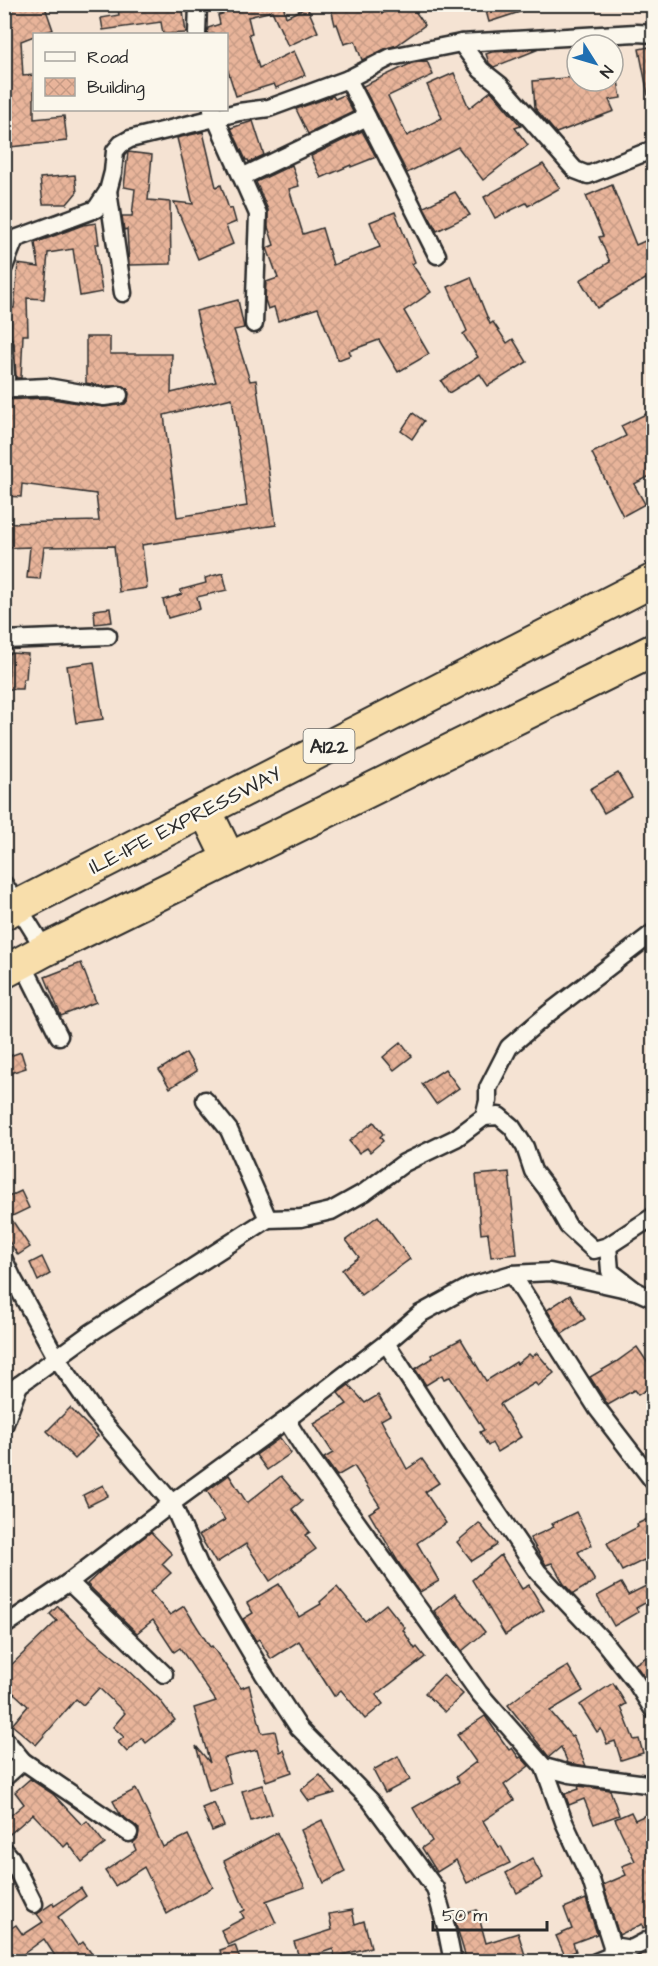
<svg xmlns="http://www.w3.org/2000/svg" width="658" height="1966" viewBox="0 0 658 1966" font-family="'Architects Daughter',sans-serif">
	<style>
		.building { fill: url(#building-cross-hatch); stroke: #2b2b2b; stroke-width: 1.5; fill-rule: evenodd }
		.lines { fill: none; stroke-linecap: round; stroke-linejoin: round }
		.street-casing { stroke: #2b2b2b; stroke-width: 21 }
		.highway-casing { stroke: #2b2b2b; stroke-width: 36 }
		.street { stroke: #fbf7ec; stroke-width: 16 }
		.highway { stroke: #f8deab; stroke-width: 32 }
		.labels { text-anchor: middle; stroke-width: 5; stroke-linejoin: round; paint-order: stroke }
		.shield { fill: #fbf7ec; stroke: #696865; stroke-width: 1.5 }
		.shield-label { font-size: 20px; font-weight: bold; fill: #2b2b2b }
		.street-label { font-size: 21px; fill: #2b2b2b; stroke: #fbf7ec }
	</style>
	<defs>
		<pattern id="building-cross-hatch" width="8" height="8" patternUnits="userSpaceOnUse" patternTransform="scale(1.5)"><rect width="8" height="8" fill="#e8b49a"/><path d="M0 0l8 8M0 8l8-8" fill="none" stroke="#c79b85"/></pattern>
	</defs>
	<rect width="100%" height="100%" fill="#f5e3d3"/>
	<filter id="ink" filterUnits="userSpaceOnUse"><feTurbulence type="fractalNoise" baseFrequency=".0167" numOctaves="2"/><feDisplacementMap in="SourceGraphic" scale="12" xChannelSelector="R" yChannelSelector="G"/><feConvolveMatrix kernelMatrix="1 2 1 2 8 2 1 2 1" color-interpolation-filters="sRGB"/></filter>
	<g filter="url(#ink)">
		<g class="building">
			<polygon points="4,4 44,4 53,30 34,34 34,36 21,41 23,76 34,75 34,119 64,116 67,141 10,147 7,122 4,122"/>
			<polygon points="117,4 182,4 186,33 163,34 161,22 103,30 101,18 119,15"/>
			<polygon points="246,4 283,4 286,17 307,7 318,32 288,46 272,11 248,17 252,33 249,34 259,68 294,51 305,75 276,88 274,84 236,96 226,65 226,34 207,34 208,28 220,24 218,15 223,14 222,10"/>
			<polygon points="330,4 381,4 382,14 395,4 410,4 425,25 397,45 387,48 362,60 355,41 344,44 337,24 335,25"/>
			<polygon points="484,4 535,4 535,7 489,22"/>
			<polygon points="654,46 654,94 648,95 639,49"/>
			<polygon points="539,49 494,67 489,63 486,54 492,52"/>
			<polygon points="427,61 433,75 388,96 407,136 442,118 427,85 454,73 469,108 491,91 521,126 515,128 528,145 483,180 458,147 407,173 363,86 412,63"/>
			<polygon points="575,77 576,81 618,81 621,98 609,100 614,111 556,133 535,108 533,81"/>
			<polygon points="344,95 353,112 308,134 296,109 333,96 335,99"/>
			<polygon points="253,121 264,155 249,162 248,160 246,160 231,128"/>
			<polygon points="362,131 376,157 351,167 351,165 321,178 311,156"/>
			<polygon points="203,132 216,187 221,185 229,209 232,208 236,222 226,226 233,244 198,259 174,202 193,204 177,138"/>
			<polygon points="128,152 152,155 148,200 170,202 171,264 129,265 127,229 124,230 122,216 132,216 135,189 124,187"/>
			<polygon points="543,164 560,188 528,206 526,203 495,218 484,197"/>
			<polygon points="292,165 299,186 289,189 303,234 322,228 333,265 380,247 370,222 395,212 415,262 412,264 431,292 404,311 429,354 398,372 379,340 349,351 351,355 338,360 318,308 278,321 274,307 268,309 265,300 266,282 278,278 267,248 274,245 268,227 268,210 256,182"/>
			<polygon points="75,175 77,192 67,204 43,204 40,178"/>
			<polygon points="612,185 636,245 654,237 654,274 597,308 580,280 610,262 599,237 603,236 586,196"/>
			<polygon points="455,192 470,215 437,231 424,207"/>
			<polygon points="96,223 99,244 95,244 102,292 80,296 73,249 48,253 44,299 27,298 28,335 23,335 21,378 16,378 14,343 11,337 11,308 14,308 18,264 39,267 35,243 83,225"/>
			<polygon points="471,277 490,324 493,322 507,343 513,339 527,362 488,386 480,374 449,393 441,381 478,357 463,334 467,331 448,287"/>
			<path d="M 238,300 L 244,328 L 234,330 L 250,381 L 256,380 L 276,525 L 142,545 L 147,588 L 119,592 L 114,546 L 44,547 L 40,579 L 27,578 L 30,547 L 4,548 L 4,523 L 99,521 L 96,494 L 22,484 L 21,497 L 4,496 L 4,400 L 46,398 L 103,407 L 125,404 L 128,400 L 129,394 L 128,389 L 124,386 L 104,386 L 86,383 L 86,337 L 110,337 L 110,354 L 172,354 L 171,393 L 216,382 L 203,342 L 196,311 ZM 232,398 L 247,506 L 177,517 L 164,415 Z"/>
			<polygon points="650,412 654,418 654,474 634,484 645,504 623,516 592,453 626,436 621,426"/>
			<polygon points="413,413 424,421 412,439 401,431"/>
			<polygon points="223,573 227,590 197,597 200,609 168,618 163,600 182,594 180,590 206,583 205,578"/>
			<polygon points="110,608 112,622 95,624 94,610"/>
			<polygon points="10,653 28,654 26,679 23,679 22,689 8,689"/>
			<polygon points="94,662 103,719 76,723 67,666"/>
			<polygon points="618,773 632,797 604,813 590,789"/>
			<polygon points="81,963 96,1002 61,1016 45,977"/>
			<polygon points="401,1042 412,1056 394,1070 383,1057"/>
			<polygon points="21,1052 26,1068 7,1074 4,1058"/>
			<polygon points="186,1053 197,1071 170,1088 159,1070"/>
			<polygon points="445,1069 459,1088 436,1104 422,1084"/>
			<polygon points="374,1122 383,1134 380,1137 383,1141 370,1152 367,1148 359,1153 349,1141"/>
			<polygon points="509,1172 517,1254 491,1257 488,1233 481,1234 476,1175"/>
			<polygon points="21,1191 29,1208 10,1217 30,1247 18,1255 4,1234 4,1199"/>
			<polygon points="378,1216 410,1259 361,1295 342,1270 359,1257 346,1240"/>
			<polygon points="42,1257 50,1274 38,1281 30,1263"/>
			<polygon points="570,1295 585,1319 562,1334 547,1310"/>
			<polygon points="461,1339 486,1381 516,1362 517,1364 529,1354 532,1357 537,1353 554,1373 538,1386 535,1383 500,1404 521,1437 497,1452 492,1443 488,1446 480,1432 484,1430 450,1377 444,1379 442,1375 426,1385 415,1369 433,1358 431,1355"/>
			<polygon points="637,1347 654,1372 654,1385 638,1395 634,1390 608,1405 590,1377 616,1362"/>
			<polygon points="349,1385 365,1403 378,1395 390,1415 381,1420 407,1469 422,1459 439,1483 425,1492 446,1523 417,1543 439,1581 420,1592 400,1565 369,1513 380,1506 354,1466 337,1476 324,1458 333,1453 314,1424 347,1404 338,1393"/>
			<polygon points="70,1408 98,1436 75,1459 47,1431"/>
			<polygon points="280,1438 291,1453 267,1470 256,1455"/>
			<polygon points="229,1475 247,1503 281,1476 302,1501 292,1509 310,1532 305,1535 316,1549 270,1581 246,1544 216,1563 199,1535 225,1520 207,1491"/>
			<polygon points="103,1485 108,1496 88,1506 83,1495"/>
			<polygon points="576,1512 592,1545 578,1552 595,1581 573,1594 564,1584 552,1563 546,1565 530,1538 554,1527 552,1524"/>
			<polygon points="654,1516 654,1573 644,1560 622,1571 607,1543 638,1527 637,1524"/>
			<polygon points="479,1523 497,1544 496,1546 472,1561 457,1542"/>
			<polygon points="151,1532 172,1554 162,1564 171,1573 150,1592 170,1615 184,1606 210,1647 212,1646 241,1688 249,1685 262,1733 275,1731 280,1752 284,1750 292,1772 266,1781 257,1750 224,1758 231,1784 209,1790 196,1746 210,1763 194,1708 216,1701 180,1648 174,1652 153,1620 137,1633 87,1584 103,1569"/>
			<polygon points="501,1555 522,1589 529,1585 544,1610 505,1635 472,1580"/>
			<polygon points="654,1582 654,1598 636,1608 638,1612 614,1626 597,1596 621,1583 628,1595"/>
			<polygon points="279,1584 299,1617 321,1604 320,1602 337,1587 365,1621 386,1604 405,1628 403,1630 415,1649 417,1647 425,1657 376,1695 383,1704 365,1719 341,1690 334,1696 299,1641 271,1659 259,1639 256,1641 243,1619 253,1613 247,1603"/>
			<polygon points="455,1594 485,1632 462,1651 434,1611"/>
			<polygon points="58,1606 83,1631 121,1663 159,1699 175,1720 146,1743 142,1738 127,1752 118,1742 124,1737 113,1727 125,1713 99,1688 83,1705 76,1699 36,1745 12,1725 28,1706 4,1684 4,1672 57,1621 50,1614"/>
			<polygon points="654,1652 654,1691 635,1664"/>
			<polygon points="568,1666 583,1691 550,1711 571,1736 573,1735 586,1766 568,1763 561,1747 549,1757 508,1705 527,1690"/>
			<polygon points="443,1675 463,1694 445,1712 425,1693"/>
			<polygon points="613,1683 626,1704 621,1707 634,1740 639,1739 643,1753 621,1760 615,1741 607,1744 601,1729 597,1732 580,1705"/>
			<polygon points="485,1716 509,1750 512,1748 519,1758 521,1757 529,1766 504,1785 514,1800 483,1821 499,1847 501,1846 510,1863 467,1883 456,1860 437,1872 422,1848 432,1841 413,1808 459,1782 456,1777 476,1762 457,1735"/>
			<polygon points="398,1756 410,1780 385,1793 373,1770"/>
			<polygon points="320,1775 335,1793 309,1801 301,1790"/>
			<polygon points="30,1779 53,1794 82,1825 87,1821 105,1844 82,1862 68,1843 64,1847 33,1814 4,1839 4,1821 24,1804 15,1792"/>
			<polygon points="262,1785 272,1814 251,1821 242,1791"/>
			<polygon points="578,1786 610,1790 619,1815 594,1824 584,1799 569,1805 565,1794 579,1789"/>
			<polygon points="136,1789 163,1847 188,1835 213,1887 167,1914 144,1867 115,1886 105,1871 136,1850 133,1843 138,1838 139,1829 120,1814 113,1801"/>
			<polygon points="214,1803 224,1826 212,1831 202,1808"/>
			<polygon points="654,1811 654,1923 643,1928 642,1924 619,1935 603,1885 626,1875 622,1866 635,1861 615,1819 631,1812 635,1820"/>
			<polygon points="322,1820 345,1872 324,1883 301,1830"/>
			<polygon points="277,1833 305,1887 266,1901 276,1923 228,1945 221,1930 244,1918 241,1912 245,1910 224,1861"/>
			<polygon points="532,1858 543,1878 517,1893 506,1873"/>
			<polygon points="81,1888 86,1896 58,1917 78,1946 83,1942 98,1962 59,1962 44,1939 15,1960 4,1946 4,1933 16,1925 23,1935 43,1922 37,1914 53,1903 54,1906"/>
			<polygon points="586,1899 597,1934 573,1943 576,1951 565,1956 556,1936 572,1929 564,1908"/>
			<polygon points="352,1910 355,1924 364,1921 371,1947 335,1957 333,1949 300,1960 294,1942 332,1930 329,1914"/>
			<polygon points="477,1910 486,1943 518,1933 525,1955 503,1962 467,1962 454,1917"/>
			<polygon points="235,1945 241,1962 223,1962 220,1950"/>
		</g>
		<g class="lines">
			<defs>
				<g id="street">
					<polyline points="197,34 198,4"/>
					<polyline points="461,43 481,70 500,85 575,170 588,175 654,149"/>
					<polyline points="348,79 437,255"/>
					<polyline points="212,110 258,214 254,324"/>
					<polyline points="242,177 367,117"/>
					<polyline points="108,191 123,293"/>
					<polyline points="4,267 15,239 96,209 108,191 113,172 115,151 121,144 130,139 239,112 269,108 348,79 391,57 461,43 636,33 654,34"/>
					<polyline points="4,344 6,378 4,390"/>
					<polyline points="5,389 47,387 104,397 119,395"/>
					<polyline points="4,640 108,636"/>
					<polyline points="4,884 45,950"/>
					<polyline points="23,964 59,1036"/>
					<polyline points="205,1100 229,1130 268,1219"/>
					<polyline points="484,1117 499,1116 512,1127 525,1147 533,1171 547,1189 568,1226 594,1250 608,1246 654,1216"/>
					<polyline points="608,1246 610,1271 636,1291 654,1299"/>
					<polyline points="4,1260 12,1277 56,1357 95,1413 172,1503 199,1565 263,1673 299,1728 370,1800 435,1888 446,1927 453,1962"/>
					<polyline points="512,1274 597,1408 654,1482"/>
					<polyline points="386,1343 459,1456 538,1572 603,1641 635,1681 654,1711"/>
					<polyline points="4,1396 92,1332 268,1219 301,1218 331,1211 365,1192 404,1163 456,1138 484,1117 488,1101 488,1088 509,1047 549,1013 654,932"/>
					<polyline points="290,1417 290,1426 305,1450 479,1693 544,1767 570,1774 654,1785"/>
					<polyline points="4,1426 19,1385"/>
					<polyline points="69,1582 164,1674"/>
					<polyline points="4,1626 69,1582 172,1503 290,1417 386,1343 420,1314 471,1286 512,1274 550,1272 636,1291"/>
					<polyline points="4,1738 23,1761 129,1833"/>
					<polyline points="544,1767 564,1822 591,1880 612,1946 611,1956 596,1962"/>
					<polyline points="4,1778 23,1761"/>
					<polyline points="4,1850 11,1858 34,1904"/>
					<polyline points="612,1946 631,1949 654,1937"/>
				</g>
				<g id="highway">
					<polyline points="205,810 229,859"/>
					<polyline points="4,913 654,580"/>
					<polyline points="4,972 45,950 654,650"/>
				</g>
			</defs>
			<use href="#street" class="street-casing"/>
			<use href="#highway" class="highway-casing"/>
			<use href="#street" class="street"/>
			<use href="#highway" class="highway"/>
		</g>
	</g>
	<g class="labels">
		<rect class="shield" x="303.5" y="729" width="51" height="34" rx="4.5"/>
		<g class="shield-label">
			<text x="329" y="753">A122</text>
		</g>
		<g class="street-label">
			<text transform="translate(185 820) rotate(-27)" y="7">ILE-IFE EXPRESSWAY</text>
		</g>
	</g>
	<rect width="658" height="1966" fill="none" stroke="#fbf7ec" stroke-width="24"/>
	<rect x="12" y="12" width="634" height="1942" fill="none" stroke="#2b2b2b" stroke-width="2" filter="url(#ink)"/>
	<rect x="33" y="33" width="195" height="78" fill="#fbf7ec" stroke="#a8a59f" stroke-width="1.5"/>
	<rect x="45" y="52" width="30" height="9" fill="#fbf7ec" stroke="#a8a59f" stroke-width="1.5"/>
	<text x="87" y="63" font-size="18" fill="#2b2b2b">Road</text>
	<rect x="45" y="78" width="30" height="18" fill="url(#building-cross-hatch)" stroke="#a8a59f" stroke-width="1.5"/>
	<text x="87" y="93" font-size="18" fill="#2b2b2b">Building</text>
	<g transform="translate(595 63) rotate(127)"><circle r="28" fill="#fbf7ec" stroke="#a8a59f" stroke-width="1.5"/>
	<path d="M0-4.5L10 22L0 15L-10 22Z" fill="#1f6fb2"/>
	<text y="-9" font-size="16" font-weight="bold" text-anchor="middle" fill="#2b2b2b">N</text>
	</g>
	<path d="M433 1921v9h114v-9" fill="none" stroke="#2b2b2b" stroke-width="3"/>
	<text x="442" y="1921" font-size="18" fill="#2b2b2b" stroke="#fbf7ec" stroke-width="4.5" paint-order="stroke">50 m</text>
</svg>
